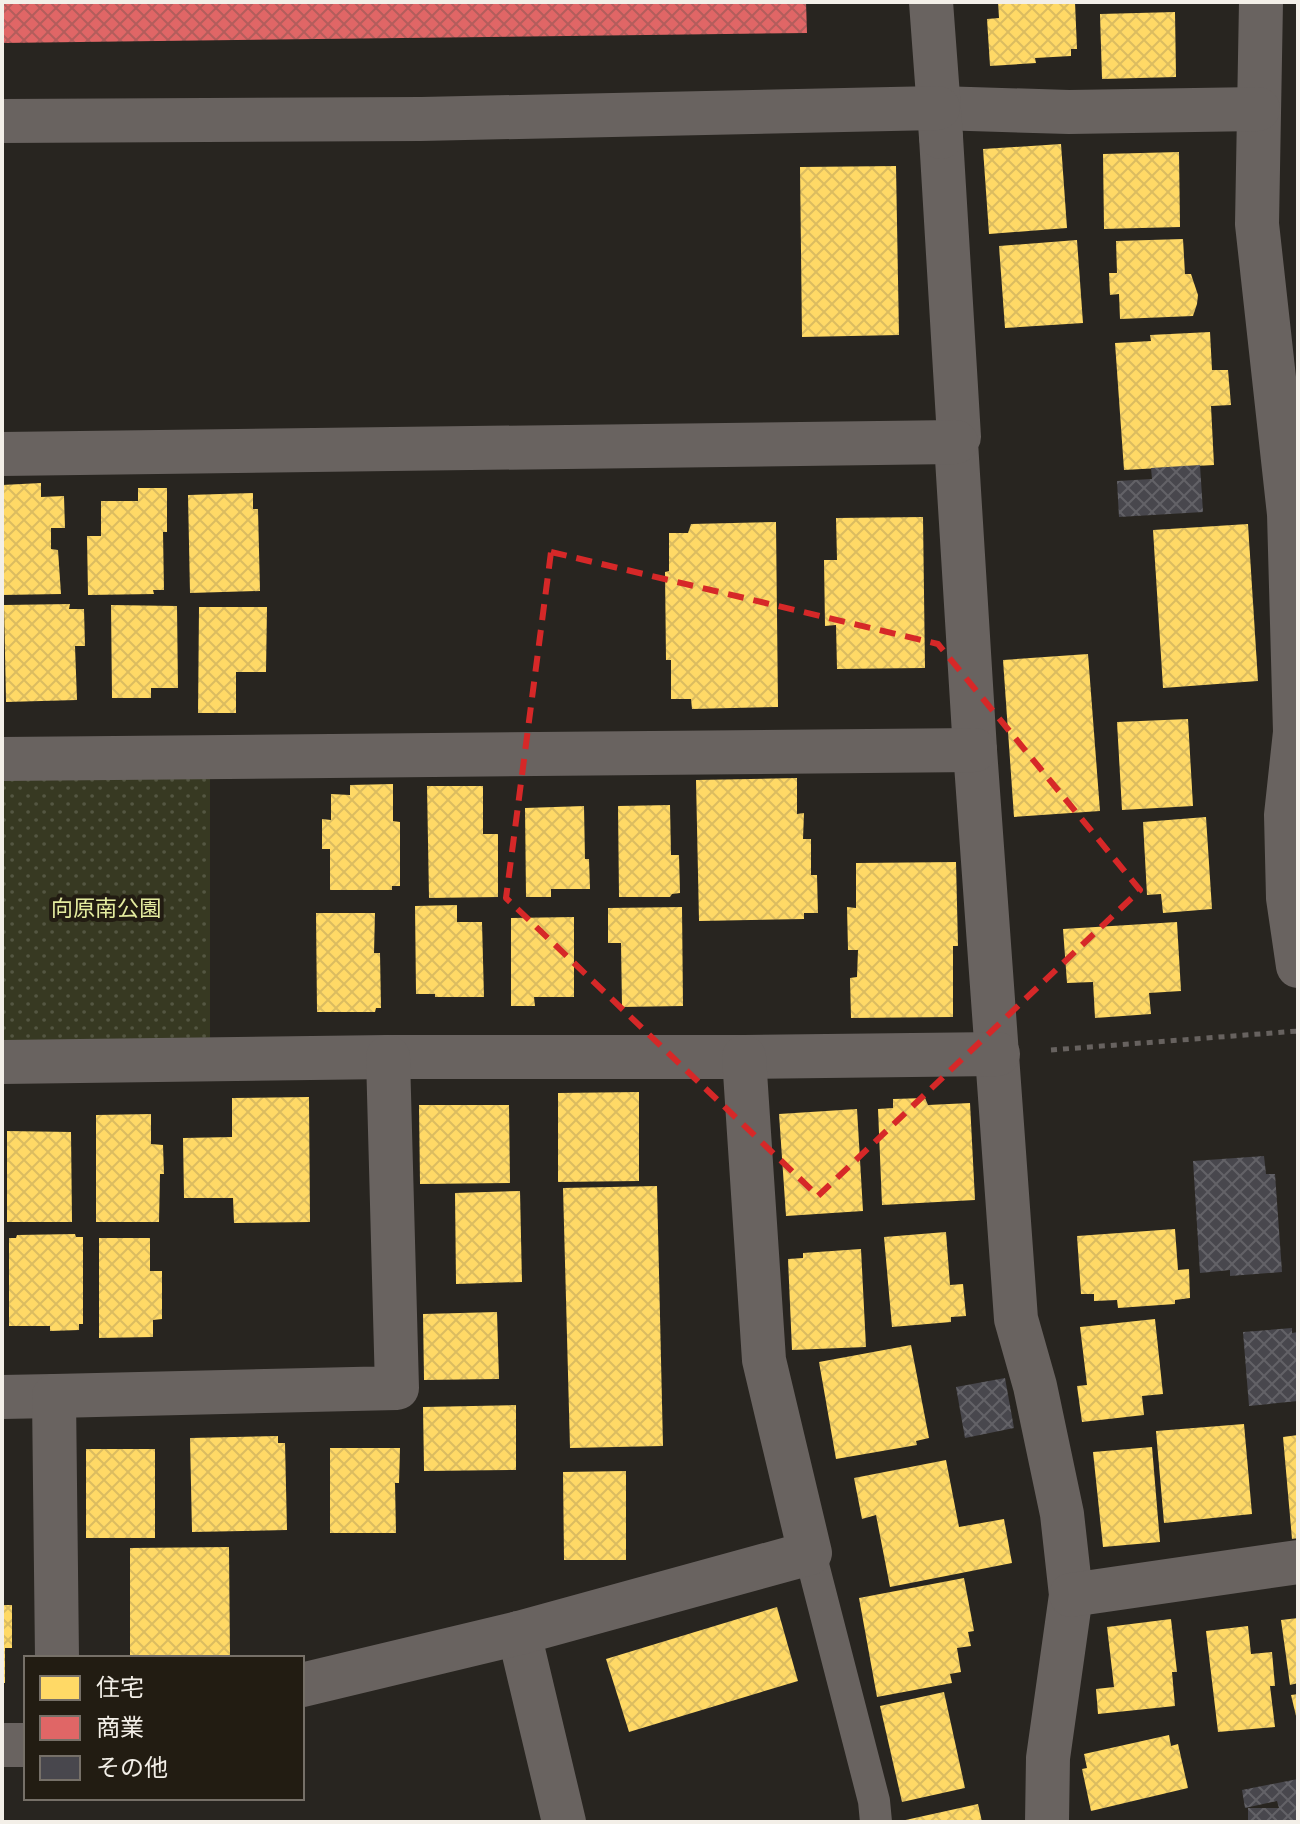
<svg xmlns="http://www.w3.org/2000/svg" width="1300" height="1824" viewBox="0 0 1300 1824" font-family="'DejaVu Sans','Noto Sans JP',sans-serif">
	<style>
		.grass { fill: url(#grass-dots) }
		.homes { fill: url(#homes-cross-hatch) }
		.shops { fill: url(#shops-cross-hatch) }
		.building { fill: url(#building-cross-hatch) }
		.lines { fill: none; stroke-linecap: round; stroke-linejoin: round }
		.path { stroke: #67625f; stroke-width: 5; stroke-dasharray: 6 6; stroke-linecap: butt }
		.service { stroke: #696360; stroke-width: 32 }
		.minor { stroke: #696360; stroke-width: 44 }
		.tertiary { stroke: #696360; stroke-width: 44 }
		.marked { fill: none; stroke: #d62828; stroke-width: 6; stroke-dasharray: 16 10; stroke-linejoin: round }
		.labels { text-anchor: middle; stroke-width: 8; stroke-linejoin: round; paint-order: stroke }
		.park-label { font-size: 22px; fill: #e4ec9f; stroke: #221c12 }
	</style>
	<defs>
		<pattern id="grass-dots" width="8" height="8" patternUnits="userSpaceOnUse" patternTransform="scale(2)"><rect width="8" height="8" fill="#373922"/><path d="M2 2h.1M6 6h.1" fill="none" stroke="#545642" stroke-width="1.8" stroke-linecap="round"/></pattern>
		<pattern id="homes-cross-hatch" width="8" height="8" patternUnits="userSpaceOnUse" patternTransform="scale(2)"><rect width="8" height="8" fill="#ffd966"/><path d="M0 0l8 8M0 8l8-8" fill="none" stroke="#dbbc60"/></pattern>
		<pattern id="shops-cross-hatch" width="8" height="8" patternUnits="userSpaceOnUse" patternTransform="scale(2)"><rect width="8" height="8" fill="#e06666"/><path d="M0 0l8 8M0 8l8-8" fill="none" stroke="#b35d5c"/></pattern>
		<pattern id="building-cross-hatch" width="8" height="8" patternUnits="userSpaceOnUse" patternTransform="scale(2)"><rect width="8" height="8" fill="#48474d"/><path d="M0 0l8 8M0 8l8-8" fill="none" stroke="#636267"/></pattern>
	</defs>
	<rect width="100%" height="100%" fill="#282520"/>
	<polygon class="grass" points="210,757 210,1060 2,1062 2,759"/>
	<g class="homes">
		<polygon points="998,2 1075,2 1077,49 1071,49 1071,56 1035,58 1036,63 990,66 987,19 999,18"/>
		<polygon points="1175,12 1176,77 1102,79 1100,14"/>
		<polygon points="1061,144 1067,228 989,234 983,149"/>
		<polygon points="1179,152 1180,227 1104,229 1103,154"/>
		<polygon points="896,166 899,335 802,337 800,167"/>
		<polygon points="1183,239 1185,274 1191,274 1198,295 1197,304 1193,316 1120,319 1119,294 1110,295 1109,273 1117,273 1116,241"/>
		<polygon points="1077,240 1083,323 1005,328 999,246"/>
		<polygon points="1210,332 1212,370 1228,370 1231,405 1211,406 1214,465 1124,470 1115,343 1151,341 1150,335"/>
		<polygon points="41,483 41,497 64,496 65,528 51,528 51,549 58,550 61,594 2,595 2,485"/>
		<polygon points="138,488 167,488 167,532 163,532 164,590 153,590 154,594 88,595 87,536 101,536 101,501 138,501"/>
		<polygon points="253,493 253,509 258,509 260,591 190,593 188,495"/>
		<polygon points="923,517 925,668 837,669 836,625 825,626 824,560 837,560 836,518"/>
		<polygon points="776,522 778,707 692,709 691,699 671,699 671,660 666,660 665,572 669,571 669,533 688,533 691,524"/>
		<polygon points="1248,524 1258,681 1163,688 1153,530"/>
		<polygon points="70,604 69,609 84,609 85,646 75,646 77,700 6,702 4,605"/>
		<polygon points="111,605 177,606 178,688 151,688 151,698 112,698"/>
		<polygon points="199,607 267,607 266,672 236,672 236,713 198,713"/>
		<polygon points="1088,654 1100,811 1014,817 1003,660"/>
		<polygon points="1188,719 1193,806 1122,810 1117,722"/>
		<polygon points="797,778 797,814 804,813 803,839 811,839 811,875 817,875 818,913 804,913 804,919 699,921 696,780"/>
		<polygon points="393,784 393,821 400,822 400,886 392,886 392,890 330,890 330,849 322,849 322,819 331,820 331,794 350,795 350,785"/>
		<polygon points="427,786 483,786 483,834 498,834 498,897 429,898"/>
		<polygon points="670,805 671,855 679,855 680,893 672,894 670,897 619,897 618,806"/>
		<polygon points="584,806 585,859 589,859 590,889 551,889 551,897 526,897 525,808"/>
		<polygon points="1206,817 1212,909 1163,913 1161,894 1147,895 1143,822"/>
		<polygon points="956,862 958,946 953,946 953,1017 851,1018 850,978 857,977 858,950 848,950 847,907 856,908 856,863"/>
		<polygon points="457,905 457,922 482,922 484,997 435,997 435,994 416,994 415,906"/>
		<polygon points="682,907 683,1006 622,1007 621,943 608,943 608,908"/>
		<polygon points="316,913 375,913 374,953 380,953 381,1008 376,1008 375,1012 317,1012"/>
		<polygon points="574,917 574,997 534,997 535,1006 511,1006 511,918"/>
		<polygon points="1177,922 1181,991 1149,993 1151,1014 1095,1018 1093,982 1067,983 1063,929"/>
		<polygon points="639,1092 639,1181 558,1182 558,1093"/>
		<polygon points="309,1097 310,1222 234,1223 233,1198 184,1198 183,1138 232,1137 232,1098"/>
		<polygon points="925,1098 928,1105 970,1103 975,1200 882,1205 878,1109 893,1108 893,1099"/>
		<polygon points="419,1105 509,1105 510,1183 420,1184"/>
		<polygon points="857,1109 863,1211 786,1216 779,1114"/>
		<polygon points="151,1114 151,1144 163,1145 164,1174 160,1174 159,1222 96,1222 96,1115"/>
		<polygon points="7,1131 71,1132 72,1222 7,1222"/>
		<polygon points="657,1186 663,1446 570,1448 563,1188"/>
		<polygon points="520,1191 522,1282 456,1284 455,1193"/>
		<polygon points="1175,1229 1178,1270 1189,1269 1190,1298 1175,1300 1175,1304 1118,1308 1117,1300 1094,1301 1094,1294 1081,1294 1077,1236"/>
		<polygon points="946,1232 950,1285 963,1284 966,1316 951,1317 951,1322 892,1327 884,1237"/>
		<polygon points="75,1234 76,1237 83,1237 83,1324 79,1324 79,1330 50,1331 50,1326 9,1326 9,1238 16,1238 17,1235"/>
		<polygon points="99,1238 150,1238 150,1271 162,1271 162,1319 153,1320 153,1337 99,1338"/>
		<polygon points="861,1249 866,1347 792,1350 788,1259 803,1258 803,1253"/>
		<polygon points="497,1312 499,1379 424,1380 423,1314"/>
		<polygon points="1155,1319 1163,1394 1142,1396 1144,1415 1082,1422 1077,1386 1087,1385 1080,1327"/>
		<polygon points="911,1345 929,1438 916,1441 917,1445 836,1459 819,1362"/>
		<polygon points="516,1405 516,1470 424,1471 423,1407"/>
		<polygon points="1244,1424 1252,1514 1164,1523 1156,1431"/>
		<polygon points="1298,1435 1298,1538 1292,1539 1283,1437"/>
		<polygon points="278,1436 278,1443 285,1443 287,1530 192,1532 190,1438"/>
		<polygon points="1152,1447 1160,1542 1103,1547 1093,1452"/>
		<polygon points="330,1448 400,1448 399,1483 395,1483 396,1533 330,1533"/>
		<rect x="86" y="1449" width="69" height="89"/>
		<polygon points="946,1460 959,1527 1004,1519 1012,1563 890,1587 876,1515 862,1519 854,1478"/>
		<polygon points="626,1471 626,1560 564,1560 563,1472"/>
		<polygon points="229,1547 230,1658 130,1658 130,1548"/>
		<polygon points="964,1578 974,1631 968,1632 971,1646 957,1648 961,1672 950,1674 952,1683 877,1697 859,1598"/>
		<polygon points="2,1605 12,1605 12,1648 5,1648 5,1683 2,1683"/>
		<polygon points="777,1607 798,1681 629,1732 606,1659"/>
		<polygon points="1298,1618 1298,1683 1290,1685 1281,1620"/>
		<polygon points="1171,1619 1177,1672 1172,1672 1175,1706 1098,1714 1096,1689 1114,1687 1107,1627"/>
		<polygon points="1248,1626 1251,1654 1272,1652 1275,1686 1270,1686 1275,1727 1218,1732 1206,1631"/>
		<polygon points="944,1692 965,1788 902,1802 880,1706"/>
		<polygon points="1298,1694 1298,1720 1297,1720 1291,1695"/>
		<polygon points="1169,1735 1171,1746 1178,1744 1188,1788 1091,1811 1082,1769 1087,1768 1084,1754"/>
		<polygon points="978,1804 982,1822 901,1822 901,1821"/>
	</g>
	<polygon class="shops" points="2,2 806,2 807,33 2,43"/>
	<g class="building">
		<polygon points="1200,465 1203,512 1119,517 1117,481 1152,479 1151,468"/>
		<polygon points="1264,1156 1266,1174 1275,1174 1282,1272 1230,1276 1230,1270 1200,1273 1193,1161"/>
		<polygon points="1292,1328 1292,1333 1298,1332 1298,1401 1249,1406 1243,1332"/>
		<polygon points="1005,1378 1014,1428 965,1438 956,1387"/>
		<polygon points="1298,1779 1298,1822 1248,1822 1248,1808 1279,1808 1277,1801 1245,1808 1242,1790"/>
	</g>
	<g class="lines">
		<polyline class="path" points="1051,1050 1298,1031"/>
		<polyline class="service" points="810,1553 874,1801 876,1822"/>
		<g class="minor">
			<polyline points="1261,2 1257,224 1289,514 1295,732 1286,815 1288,898 1298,966"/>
			<polyline points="938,108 1069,112 1258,109"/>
			<polyline points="941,137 959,437 956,442 975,750 1016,1319 1035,1386 1062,1514 1071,1595 1048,1758 1047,1822"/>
			<polyline points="2,454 956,442"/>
			<polyline points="2,759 975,750"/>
			<polyline points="2,1062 388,1057 744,1057 998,1054"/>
			<polyline points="2,1397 54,1396"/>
			<polyline points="1071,1595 1298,1562"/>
			<polyline points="519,1633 564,1822"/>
			<polyline points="57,1658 54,1396 397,1388 388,1057"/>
			<polyline points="302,1685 519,1633 810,1553 764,1360 744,1057"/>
			<polyline points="2,1745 26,1745"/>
		</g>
		<g class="tertiary">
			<polyline points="931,2 941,137"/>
			<polyline points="2,121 421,119 938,108"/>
		</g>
	</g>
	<path class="marked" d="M 551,552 L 938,644 L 1140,890 L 818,1196 L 506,898 Z"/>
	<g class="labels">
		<g class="park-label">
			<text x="106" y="916">向原南公園</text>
		</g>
	</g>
	<rect width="1300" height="1824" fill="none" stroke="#f3efe8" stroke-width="8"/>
	<rect x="24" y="1656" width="280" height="144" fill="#221c12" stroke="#767068" stroke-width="2"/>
	<rect x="40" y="1676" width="40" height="24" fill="#ffd966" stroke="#767068" stroke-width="2"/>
	<text x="96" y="1696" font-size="24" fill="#f3efe8">住宅</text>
	<rect x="40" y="1716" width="40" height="24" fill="#e06666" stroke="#767068" stroke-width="2"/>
	<text x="96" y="1736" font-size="24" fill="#f3efe8">商業</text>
	<rect x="40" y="1756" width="40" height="24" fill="#48474d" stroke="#767068" stroke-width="2"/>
	<text x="96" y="1776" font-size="24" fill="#f3efe8">その他</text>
</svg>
